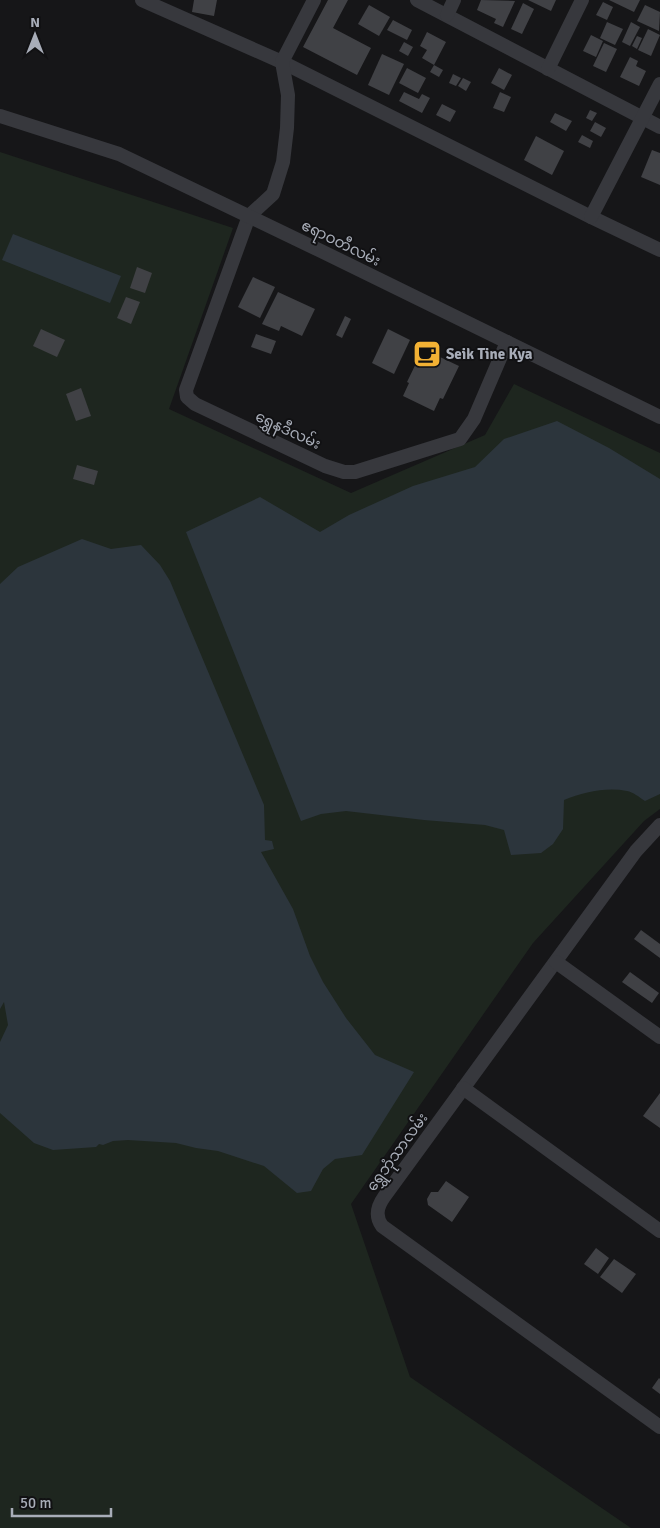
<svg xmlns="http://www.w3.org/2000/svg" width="660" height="1528" viewBox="0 0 660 1528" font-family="Signika,'Noto Sans Myanmar',sans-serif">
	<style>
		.green { fill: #1e261f }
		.water { fill: #2c353c }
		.building { fill: #404145 }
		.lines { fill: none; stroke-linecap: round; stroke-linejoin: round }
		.minor { stroke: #37383d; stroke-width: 14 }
		.labels { text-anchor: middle; stroke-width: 4; stroke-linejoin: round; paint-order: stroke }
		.street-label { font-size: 15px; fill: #a8adb8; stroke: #111113 }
		.poi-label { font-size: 15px; font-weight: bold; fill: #a8adb8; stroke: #111113; text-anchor: start }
	</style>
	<rect width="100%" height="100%" fill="#161618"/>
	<polygon class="green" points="0,152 233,228 169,409 351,493 485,435 514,384 660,453 660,809 644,821 533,943 351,1204 410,1377 631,1528 0,1528"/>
	<g class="water">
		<polygon points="13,234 121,276 110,303 2,260"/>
		<path d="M 557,421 L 609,448 L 660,479 L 660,794 L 645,801 C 639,797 633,792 627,791 C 606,787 584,792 564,800 L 563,829 L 553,844 L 541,853 L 511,855 L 504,830 L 485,825 L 424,820 L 346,811 L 321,814 L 301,821 L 186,532 L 260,497 L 320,532 L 349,515 L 413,486 L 475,467 L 504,439 Z"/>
		<polygon points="82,539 111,549 141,545 160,565 170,581 264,805 265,840 272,841 274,849 261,852 293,909 310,956 323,982 346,1018 375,1055 414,1072 362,1155 335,1159 323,1169 311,1191 297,1193 264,1166 218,1151 196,1148 176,1143 128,1140 113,1141 103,1145 99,1144 96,1147 53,1150 34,1143 0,1113 0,1042 8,1025 4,1002 0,1009 0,584 18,567"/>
	</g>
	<g class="building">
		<polygon points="194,0 217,0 214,16 192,12"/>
		<polygon points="328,0 348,0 333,28 371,48 357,75 303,47"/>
		<polygon points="481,0 515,1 503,27 494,23 496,19 477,10"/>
		<polygon points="528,0 556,0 551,11"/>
		<polygon points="609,0 640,0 634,12"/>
		<polygon points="603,2 613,7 607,20 596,15"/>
		<polygon points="523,3 534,9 522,34 511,29"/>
		<polygon points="369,5 390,17 379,36 358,24"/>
		<polygon points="645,5 660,12 659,31 637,21"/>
		<polygon points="393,20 412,30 407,40 387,30"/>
		<polygon points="607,22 623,29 615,45 600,38"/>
		<polygon points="631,22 640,27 630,46 622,42"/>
		<polygon points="648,29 660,35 651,56 638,50"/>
		<polygon points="427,32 446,42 434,65 422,58 427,50 420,46"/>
		<polygon points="591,35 603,41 596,57 583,51"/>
		<polygon points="637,36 642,38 637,49 632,46"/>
		<polygon points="404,42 413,47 408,56 399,51"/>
		<polygon points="604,43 617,49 606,72 593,66"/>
		<polygon points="382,54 404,64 389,95 368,85"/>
		<polygon points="630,57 638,61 636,66 646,71 639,86 620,77"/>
		<polygon points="434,65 443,70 439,77 430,72"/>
		<polygon points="407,68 426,78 418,93 399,83"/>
		<polygon points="499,68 512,75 504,90 491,83"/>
		<polygon points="453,74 461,78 456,86 449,83"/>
		<polygon points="463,78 471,82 466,91 458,86"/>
		<polygon points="404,92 419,99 422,94 430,98 422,113 399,101"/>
		<polygon points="500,92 511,97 504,112 493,108"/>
		<polygon points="442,104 456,111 450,122 436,115"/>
		<polygon points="590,110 597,113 592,121 586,118"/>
		<polygon points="555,113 572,121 566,131 550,122"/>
		<polygon points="595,122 606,128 601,137 590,131"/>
		<polygon points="582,135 593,141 590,148 578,142"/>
		<polygon points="536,136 564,151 552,175 524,160"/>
		<polygon points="652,150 660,153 660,185 641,177"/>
		<polygon points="137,267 152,273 145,293 130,288"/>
		<polygon points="253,277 275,287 260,318 238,307"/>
		<polygon points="278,292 315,309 302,336 281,326 279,331 262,324"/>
		<polygon points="126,297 140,302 131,324 117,318"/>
		<polygon points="345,316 351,319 342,338 336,335"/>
		<polygon points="41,329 65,340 57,357 33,346"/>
		<polygon points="388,329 410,340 394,374 372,363"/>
		<polygon points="256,334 276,341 271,354 251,347"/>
		<polygon points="423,349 459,366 443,399 440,398 434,411 403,396 409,383 407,382"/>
		<polygon points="81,388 91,416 76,421 66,394"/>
		<polygon points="77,465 98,471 94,485 73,479"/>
		<polygon points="641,930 660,944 660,958 634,939"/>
		<polygon points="630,972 659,993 652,1003 622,982"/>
		<polygon points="660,1093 660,1128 643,1116"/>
		<polygon points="446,1181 469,1197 452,1222 428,1205 427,1199 431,1192 438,1192"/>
		<polygon points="596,1248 609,1258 598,1274 584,1264"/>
		<polygon points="614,1259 636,1274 622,1293 600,1277"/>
		<polygon points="659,1378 660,1379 660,1394 652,1388"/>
	</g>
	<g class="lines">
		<g class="minor">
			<polyline points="142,0 282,62 591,217 660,250"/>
			<polyline points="314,0 282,62 288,95 287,128 283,162 273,194 249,216 186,390 187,397 195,404 325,466 344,472 355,472 460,439 474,419 507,342"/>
			<polyline points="417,0 660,127"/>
			<polyline points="447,15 454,0"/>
			<polyline points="548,69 582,0"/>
			<polyline points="0,116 119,154 321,251 660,417"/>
			<polyline points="591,217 660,84"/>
			<path d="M 660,825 L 636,851 L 384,1197 C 377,1207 375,1216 382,1226 L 660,1427"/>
			<polyline points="556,962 660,1037"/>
			<polyline points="463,1088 660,1231"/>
		</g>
	</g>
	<defs>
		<symbol id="cafe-square" viewBox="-11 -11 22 22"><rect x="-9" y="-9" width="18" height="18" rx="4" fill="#f2b134" stroke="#111113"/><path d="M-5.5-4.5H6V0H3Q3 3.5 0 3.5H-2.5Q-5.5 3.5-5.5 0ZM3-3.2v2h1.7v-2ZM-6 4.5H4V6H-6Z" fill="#111"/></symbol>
	</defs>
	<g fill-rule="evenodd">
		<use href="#cafe-square" x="411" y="338" width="32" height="32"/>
	</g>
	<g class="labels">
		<g class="street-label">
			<text transform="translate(341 243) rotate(26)" y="5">ဧရာဝတီလမ်း</text>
			<text transform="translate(288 430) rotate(25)" y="5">ရွှေနဒီလမ်း</text>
			<text transform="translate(397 1152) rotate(-54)" y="5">ရွှေဘုံသာလမ်း</text>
		</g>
		<g class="poi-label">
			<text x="446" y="359">Seik Tine Kya</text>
		</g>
	</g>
	<g transform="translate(35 35)" stroke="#111113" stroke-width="4" paint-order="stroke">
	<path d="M0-4L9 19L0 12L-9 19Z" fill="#a8adb8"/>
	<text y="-8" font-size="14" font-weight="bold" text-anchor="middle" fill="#a8adb8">N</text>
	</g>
	<path d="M12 1508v8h99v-8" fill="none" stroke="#a8adb8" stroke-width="2.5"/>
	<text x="20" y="1508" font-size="15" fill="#a8adb8" stroke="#111113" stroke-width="4" paint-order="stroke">50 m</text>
</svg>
